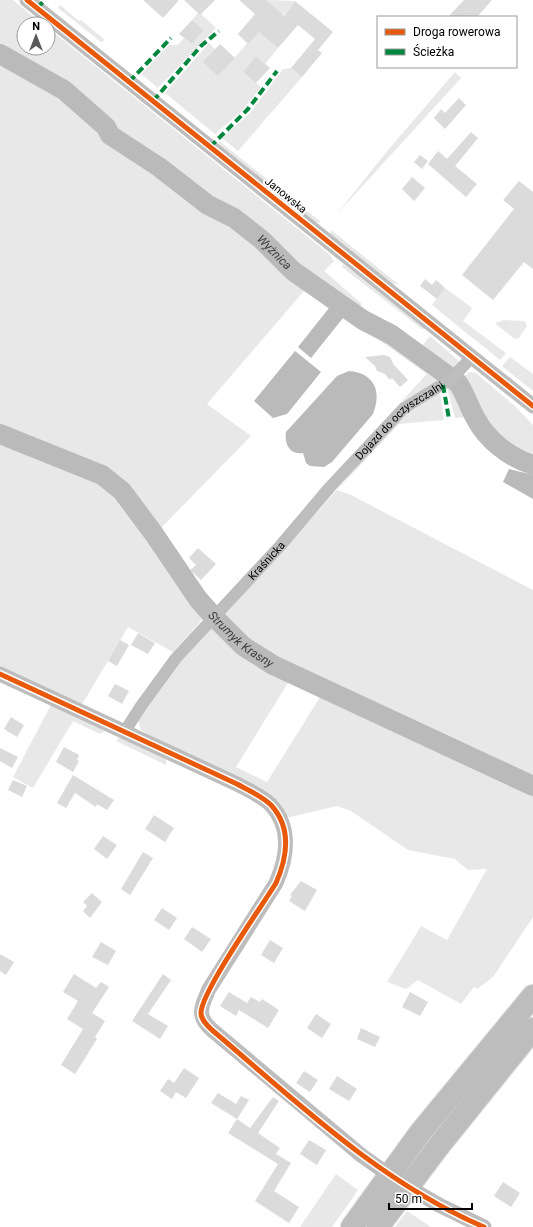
<svg xmlns="http://www.w3.org/2000/svg" width="533" height="1227" viewBox="0 0 533 1227" font-family="Roboto,sans-serif">
	<style>
		.green { fill: #e8e8e8 }
		.water { fill: #bababa }
		.lines { fill: none; stroke-linecap: round; stroke-linejoin: round }
		.river { stroke: #bababa; stroke-width: 20 }
		.building { fill: #dbdbdb }
		.motorway-casing { stroke: #dbdbdb; stroke-width: 24 }
		.minor { stroke: #bdbdbd; stroke-width: 12 }
		.tertiary { stroke: #bdbdbd; stroke-width: 15 }
		.motorway { stroke: #bdbdbd; stroke-width: 22 }
		.tertiary-bridge { stroke: #bdbdbd; stroke-width: 15 }
		.quiet { stroke: #00873e; stroke-width: 4; stroke-dasharray: 8 4; stroke-linecap: butt }
		.cycleway-casing { stroke: #fff; stroke-width: 8 }
		.cycleway { stroke: #e8590c; stroke-width: 5 }
		.labels { text-anchor: middle; stroke-width: 4; stroke-linejoin: round; paint-order: stroke }
		.street-label { font-size: 11px; fill: #000; stroke: #fff }
		.water-label { font-size: 12px; font-style: italic; fill: #3d3d3d; stroke: #fff }
	</style>
	<rect width="100%" height="100%" fill="#fff"/>
	<g class="green">
		<polygon points="0,0 13,0 42,24 24,24 24,48 48,48 48,28 329,254 334,261 324,271 362,304 355,312 294,269 265,239 237,217 209,203 159,165 112,134 109,126 66,89 0,49"/>
		<polygon points="266,0 295,1 266,37 278,48 265,64 256,56 243,72 261,87 243,110 215,134 165,93 209,43 215,49 218,76 277,10"/>
		<polygon points="60,5 79,21 81,20 105,40 101,42 58,8"/>
		<polygon points="198,13 201,14 216,28 158,88 141,74 169,45 178,45 184,38 192,44 204,30 192,20"/>
		<polygon points="0,57 59,91 103,129 109,138 159,170 202,204 238,225 260,241 292,272 309,285 207,404 251,436 159,530 112,474 95,466 0,429"/>
		<polygon points="291,68 302,77 238,151 222,138 251,112 283,69"/>
		<polygon points="455,72 461,78 337,214 384,155"/>
		<polygon points="219,141 321,222 317,223 218,145"/>
		<polygon points="331,230 398,284 392,284 330,234"/>
		<polygon points="343,264 425,328 424,329 422,329 342,267"/>
		<polygon points="445,288 472,308 463,321 506,353 500,360 432,305"/>
		<polygon points="363,312 393,326 422,346 430,336 460,362 449,375 393,334 360,316"/>
		<polygon points="358,318 391,336 447,377 401,402 427,374 354,322"/>
		<polygon points="504,320 525,321 527,326 518,339 513,338 495,323"/>
		<polygon points="510,357 533,374 533,391 503,367 503,365"/>
		<path d="M 470,372 L 476,373 L 516,407 L 533,425 L 533,464 C 511,457 488,440 478,419 C 470,406 467,393 458,380 Z"/>
		<polygon points="455,384 464,398 470,417 455,418 447,388"/>
		<polygon points="440,392 444,420 399,424 337,490 351,495 533,590 533,784 274,663 244,645 219,619 303,528 401,417"/>
		<polygon points="0,439 101,480 118,496 149,539 152,536 197,601 208,613 173,652 128,627 81,706 0,668"/>
		<polygon points="216,623 241,648 291,678 236,767 267,782 322,694 533,791 533,917 493,977 477,989 474,987 461,1004 418,980 406,989 387,982 421,926 447,940 487,869 468,870 455,859 408,850 351,811 337,806 286,818 141,730 138,720 173,670"/>
		<polygon points="51,705 105,731 100,734 73,721 33,788 13,777"/>
		<polygon points="120,737 166,759 166,765 116,741"/>
		<polygon points="336,1174 358,1190 332,1227 300,1227"/>
		<polygon points="407,1211 431,1227 395,1227"/>
	</g>
	<g class="water">
		<polygon points="329,308 343,318 311,358 298,347"/>
		<polygon points="295,351 321,372 287,414 273,418 254,401"/>
		<path d="M 349,371 C 375,373 382,392 373,414 L 332,462 L 324,467 L 310,466 L 306,463 L 303,453 C 290,455 284,444 286,432 L 337,376 Z"/>
		<polygon points="509,469 533,475 533,499 503,482"/>
	</g>
	<g class="lines">
		<g class="river">
			<path id="s1" d="M 0,54 L 64,90 L 106,127 L 110,135 L 159,167 L 208,205 L 234,218 L 262,240 L 293,271 L 363,320 L 392,335 L 458,383 C 466,395 469,407 476,419 C 487,440 510,458 533,465"/>
			<path id="s2" d="M 0,434 L 102,475 L 122,491 L 154,534 L 198,599 L 214,617 L 243,646 L 273,665 L 533,786"/>
		</g>
	</g>
	<g class="building">
		<polygon points="143,0 179,0 163,18"/>
		<polygon points="184,0 215,0 200,15"/>
		<polygon points="239,0 266,0 284,16 295,1 333,32 318,50 322,53 302,77 291,68 315,39 298,25 278,48 259,32 248,44 238,34 255,14"/>
		<polygon points="464,0 492,0 477,17 448,17"/>
		<polygon points="192,20 204,30 192,44 179,34"/>
		<polygon points="220,44 235,58 218,76 203,62"/>
		<polygon points="256,56 270,68 256,83 243,72"/>
		<polygon points="459,98 466,105 445,129 434,118 441,109 445,113"/>
		<polygon points="471,132 478,138 455,166 477,184 466,197 428,164 438,151 447,159"/>
		<polygon points="420,155 428,161 422,169 414,162"/>
		<polygon points="412,177 425,188 414,201 402,189"/>
		<polygon points="519,181 533,192 533,269 524,262 493,300 462,275 514,209 503,200"/>
		<polygon points="425,279 432,285 436,280 445,288 437,299 420,286"/>
		<polygon points="384,355 390,357 394,365 408,380 400,387 392,378 390,380 385,374 377,371 375,366 365,357"/>
		<polygon points="198,548 216,564 201,580 190,570 196,565 189,558"/>
		<polygon points="138,633 155,643 148,654 131,645"/>
		<polygon points="120,640 129,645 117,666 108,661"/>
		<polygon points="115,684 129,691 122,704 108,696"/>
		<polygon points="11,717 24,725 17,737 4,729"/>
		<polygon points="64,747 79,755 77,760 79,761 73,772 56,762"/>
		<polygon points="0,748 18,757 12,768 0,761"/>
		<polygon points="73,775 114,800 107,810 97,804 96,807 75,793 66,808 57,803"/>
		<polygon points="13,780 27,786 22,797 8,790"/>
		<polygon points="154,815 174,828 165,842 145,829"/>
		<polygon points="103,836 117,845 107,859 94,849"/>
		<polygon points="143,852 153,858 130,895 121,889"/>
		<polygon points="301,881 317,890 305,911 289,901 292,896 290,895"/>
		<polygon points="92,893 102,902 90,918 83,911 87,906 83,902"/>
		<polygon points="162,908 177,918 169,930 154,920"/>
		<polygon points="192,927 211,939 202,952 184,939"/>
		<polygon points="270,940 283,948 274,963 261,955"/>
		<polygon points="101,942 116,951 108,965 92,957"/>
		<polygon points="0,954 14,962 6,975 0,971"/>
		<polygon points="74,974 96,988 101,982 109,987 92,1013 105,1021 95,1037 97,1039 75,1074 61,1065 83,1029 67,1019 78,1001 63,992"/>
		<polygon points="163,974 171,980 148,1014 168,1026 160,1039 132,1021"/>
		<polygon points="229,992 247,1003 251,997 260,1002 262,999 279,1010 268,1028 239,1010 236,1016 220,1006"/>
		<polygon points="410,992 428,1002 420,1016 402,1007"/>
		<polygon points="316,1014 331,1024 322,1038 307,1028"/>
		<polygon points="361,1028 380,1037 375,1047 357,1039"/>
		<polygon points="184,1068 199,1078 186,1098 176,1092 172,1099 160,1091 168,1079 174,1083"/>
		<polygon points="304,1071 318,1080 310,1092 296,1083"/>
		<polygon points="337,1076 357,1089 349,1101 329,1089"/>
		<polygon points="218,1093 236,1104 241,1096 249,1100 237,1119 211,1103"/>
		<polygon points="273,1097 279,1101 258,1133 280,1148 276,1154 291,1163 274,1191 299,1207 289,1223 255,1201 278,1164 228,1133 237,1119 250,1128"/>
		<polygon points="309,1140 326,1150 317,1165 300,1154"/>
		<polygon points="503,1182 520,1193 511,1207 494,1196"/>
	</g>
	<g class="lines">
		<defs>
			<g id="motorway">
				<polyline points="352,1227 420,1133 533,996"/>
				<polyline points="378,1227 438,1147 533,1029"/>
			</g>
		</defs>
		<use href="#motorway" class="motorway-casing"/>
		<path class="minor" id="s3" d="M 125,731 L 141,706 L 176,658 L 280,546 L 330,487 L 404,408 L 451,379 L 472,357"/>
		<g class="tertiary">
			<polyline points="27,0 533,406"/>
			<path d="M 0,674 L 237,784 C 248,790 262,796 271,805 C 292,828 287,858 276,883 L 209,989 C 201,1007 196,1016 212,1030 L 361,1155"/>
			<polyline points="439,1205 484,1227"/>
		</g>
		<use href="#motorway" class="motorway"/>
		<polyline class="tertiary-bridge" points="361,1155 396,1180 439,1205"/>
		<g class="quiet">
			<polyline points="37,8 45,0"/>
			<polyline points="129,82 171,38"/>
			<polyline points="153,101 201,46 219,31"/>
			<polyline points="210,147 248,109 277,71"/>
			<polyline points="443,385 449,419"/>
		</g>
		<defs>
			<g id="cycleway">
				<polyline points="27,0 533,406"/>
				<path d="M 0,674 L 237,784 C 248,790 262,796 271,805 C 292,828 287,858 276,883 C 262,906 201,992 201,1013 C 201,1020 207,1025 212,1030 C 298,1103 380,1182 484,1227"/>
			</g>
		</defs>
		<use href="#cycleway" class="cycleway-casing"/>
		<use href="#cycleway" class="cycleway"/>
	</g>
	<g class="labels">
		<g class="street-label">
			<text transform="translate(286 195) rotate(39)" y="4">Janowska</text>
			<text dy="4" stroke="none"><textPath href="#s3" startOffset="416">Dojazd do oczyszczalni</textPath></text>
			<text dy="4" stroke="none"><textPath href="#s3" startOffset="222">Kraśnicka</textPath></text>
		</g>
		<g class="water-label">
			<text dy="4" stroke="none"><textPath href="#s1" startOffset="341">Wyżnica</textPath></text>
			<text dy="4" stroke="none"><textPath href="#s2" startOffset="327">Strumyk Krasny</textPath></text>
		</g>
	</g>
	<rect x="377" y="16" width="140" height="52" fill="#ffffff" stroke="#999999"/>
	<rect x="385" y="29" width="20" height="6" fill="#e8590c" stroke="#999999"/>
	<text x="413" y="36" font-size="12" fill="#000000">Droga rowerowa</text>
	<rect x="385" y="49" width="20" height="6" fill="#00873e" stroke="#999999"/>
	<text x="413" y="56" font-size="12" fill="#000000">Ścieżka</text>
	<g transform="translate(36 36)"><circle r="19" fill="#ffffff" stroke="#999999"/>
	<path d="M0-3L7 15L0 10L-7 15Z" fill="#595959"/>
	<text y="-6" font-size="11" font-weight="bold" text-anchor="middle" fill="#000000">N</text>
	</g>
	<path d="M389 1203v6h83v-6" fill="none" stroke="#000000" stroke-width="2"/>
	<text x="395" y="1203" font-size="12" fill="#000000" stroke="#ffffff" stroke-width="3" paint-order="stroke">50 m</text>
</svg>
